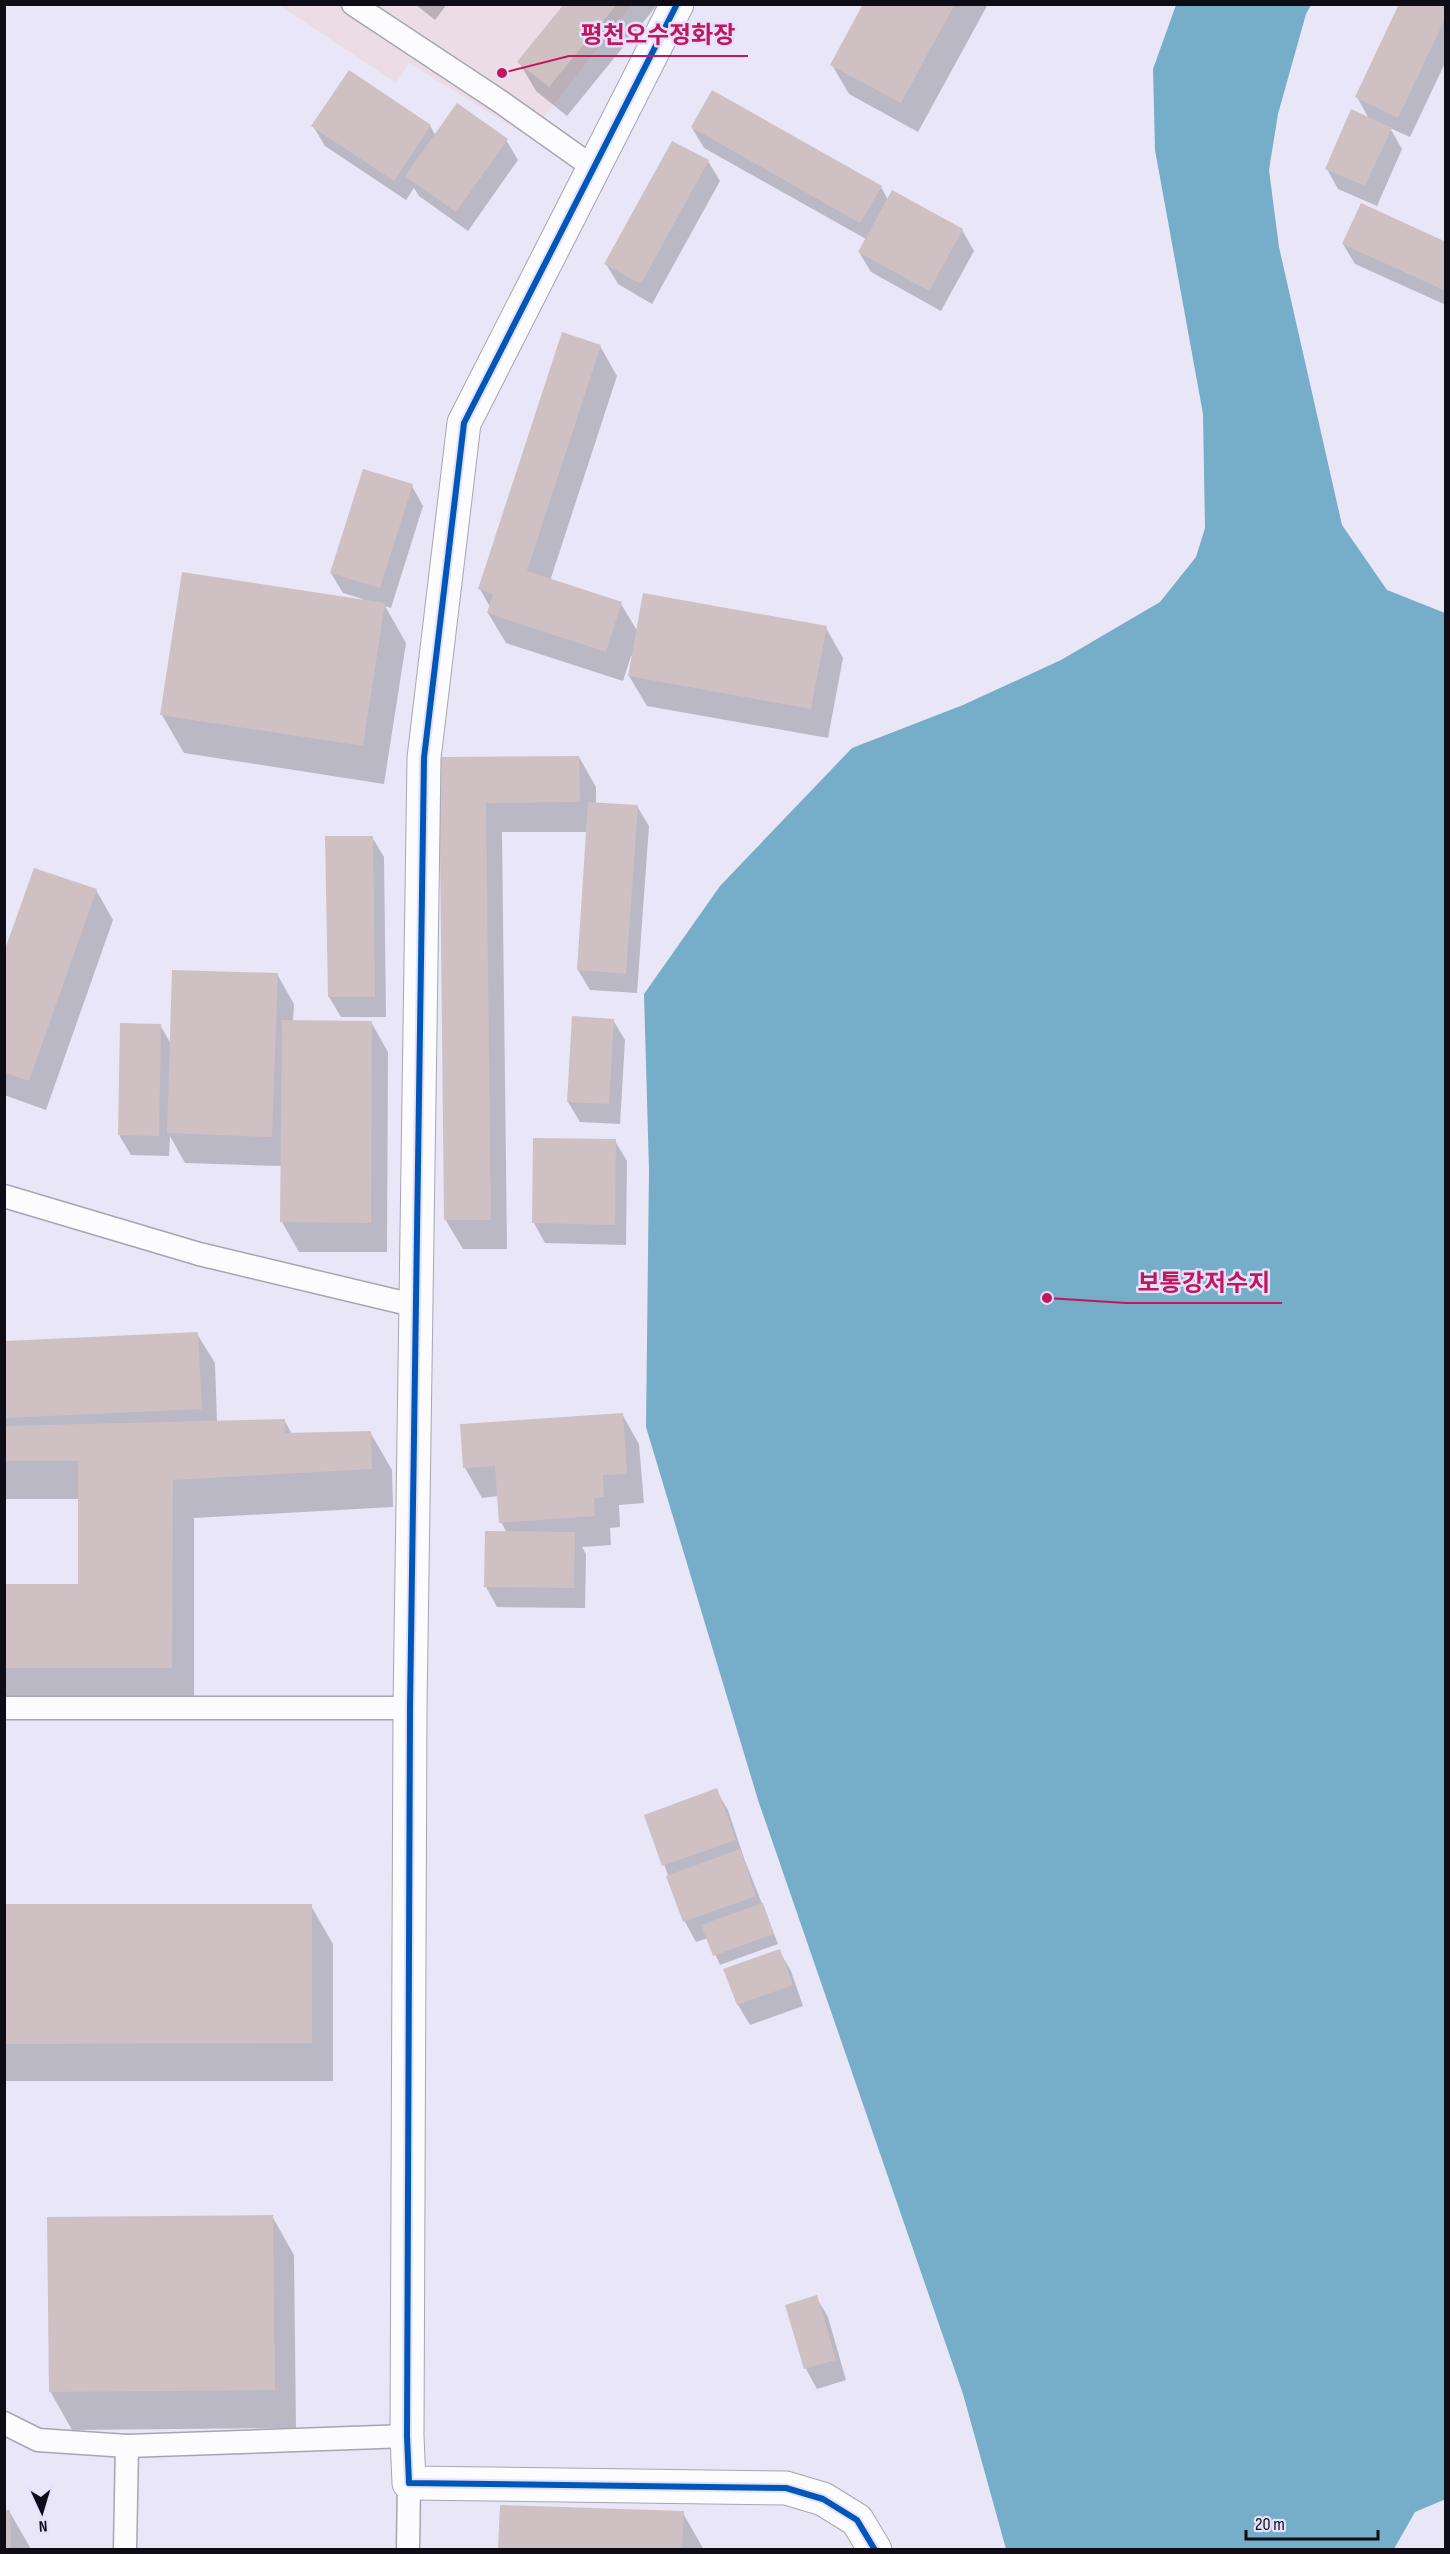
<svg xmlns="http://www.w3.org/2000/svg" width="1450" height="2554" viewBox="0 0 1450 2554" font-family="'Sofia Sans Condensed','Noto Sans KR',sans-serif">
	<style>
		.industrial { fill: #ecdce6 }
		.water { fill: #76aec9 }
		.shadow { fill: #0003 }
		.building { fill: #cfc0c3 }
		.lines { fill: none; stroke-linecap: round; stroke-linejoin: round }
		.service-casing { stroke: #a7a5b2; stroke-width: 25 }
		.tertiary-casing { stroke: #a7a5b2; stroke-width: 35 }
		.service { stroke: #fcfbfe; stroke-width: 22 }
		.tertiary { stroke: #fcfbfe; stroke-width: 33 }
		.cycleway-casing { stroke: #e4e1fd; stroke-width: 10 }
		.cycleway { stroke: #0057b8; stroke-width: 6 }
		.leader { fill: none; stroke: #c2185b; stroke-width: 2 }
		.callout-dot { fill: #c2185b; stroke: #e4e1fd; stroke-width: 2 }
		.callout-label { font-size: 24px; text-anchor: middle; font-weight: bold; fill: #c2185b; stroke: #e4e1fd; stroke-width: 5; stroke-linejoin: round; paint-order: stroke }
	</style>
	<rect width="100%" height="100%" fill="#e9e7f7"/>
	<polygon class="industrial" points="279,5 632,5 528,137 409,63 396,83"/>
	<polygon class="water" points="1176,5 1311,5 1306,14 1278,114 1269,170 1279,247 1342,525 1387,590 1445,613 1446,2499 1415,2512 1394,2549 1006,2549 963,2394 758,1800 646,1427 649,1170 644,994 720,886 852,748 963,705 1061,660 1160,602 1196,557 1205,528 1203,414 1155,150 1153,69"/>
	<g class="shadow">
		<polygon points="415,4 447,4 435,20"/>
		<polygon points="566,4 658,4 567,116 536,91 519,62"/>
		<polygon points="865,4 988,4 918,132 849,94 832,65"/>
		<polygon points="1446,4 1446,61 1410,137 1390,128 1402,149 1377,206 1338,189 1327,169 1369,119 1357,97"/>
		<polygon points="313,126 430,126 436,136 506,140 518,160 468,231 419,196 414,188 406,200 325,146"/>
		<polygon points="692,128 881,187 888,200 893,192 962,230 974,251 941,311 871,272 859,252 866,239 704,148"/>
		<polygon points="708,161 720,181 652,304 618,284 606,264"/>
		<polygon points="1446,243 1446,305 1355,264 1343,244"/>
		<polygon points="600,346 617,376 550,581 621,604 638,632 826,628 843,658 828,738 647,706 629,676 633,656 631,656 623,681 506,643 488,613 490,607 480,589"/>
		<polygon points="412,486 423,506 391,608 385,606 406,643 384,784 184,753 162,715 363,601 363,599 343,593 331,573"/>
		<polygon points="579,757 596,787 596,803 637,806 649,826 637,993 590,990 578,970 588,832 502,832 507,1249 463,1249 445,1219 441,759"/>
		<polygon points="372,837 384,857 386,1017 341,1017 329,997"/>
		<polygon points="96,890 113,920 46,1110 4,1095 4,957"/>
		<polygon points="277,974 294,1004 293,1022 371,1022 388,1052 387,1252 299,1252 282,1222 282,1166 185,1163 170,1136 169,1156 131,1155 119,1135 160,1025 171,1044"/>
		<polygon points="613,1020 625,1040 620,1124 580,1122 568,1102"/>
		<polygon points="615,1141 627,1161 626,1245 545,1243 534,1223"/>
		<polygon points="197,1334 215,1363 217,1422 284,1420 292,1434 370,1432 392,1470 393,1507 194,1518 194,1706 4,1706 4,1585 80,1585 80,1499 4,1499 4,1342"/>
		<polygon points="622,1414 639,1444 644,1503 619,1505 620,1527 610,1528 611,1545 582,1547 586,1554 585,1608 497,1607 486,1587 507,1533 501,1522 499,1496 482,1498 465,1468"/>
		<polygon points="716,1790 728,1810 745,1861 778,1944 720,1965 708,1938 696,1942 685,1922 646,1815"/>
		<polygon points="4,1906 311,1906 333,1944 333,2081 4,2081"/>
		<polygon points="779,1951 791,1971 803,2006 750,2025 738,2005 725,1970"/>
		<polygon points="272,2216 294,2255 296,2428 72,2430 50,2391"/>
		<polygon points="816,2297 828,2317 846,2380 817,2389 806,2369 787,2306"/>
		<polygon points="4,2511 9,2511 31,2549 4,2550"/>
		<polygon points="683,2513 704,2550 500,2550"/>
	</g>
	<g class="building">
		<polygon points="564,4 617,4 549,87 517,62"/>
		<polygon points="863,4 955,4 901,103 830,65"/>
		<polygon points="1399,4 1446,4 1446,17 1398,118 1355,97"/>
		<polygon points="349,70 431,125 394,181 311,126"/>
		<polygon points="712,90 882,186 860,223 691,127"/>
		<polygon points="457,103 508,139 456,212 405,176"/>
		<polygon points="1351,109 1392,128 1365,186 1325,169"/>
		<polygon points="672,141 709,160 641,284 604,264"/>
		<polygon points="892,190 963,229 929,291 858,252"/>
		<polygon points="1361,203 1446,242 1446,291 1342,244"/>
		<polygon points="562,332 601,345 527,571 622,602 606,652 487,613 493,594 478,589"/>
		<polygon points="363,469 413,484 380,588 330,573"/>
		<polygon points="182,572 385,603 363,746 160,715"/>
		<polygon points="643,593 827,626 811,709 628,676"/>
		<polygon points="579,756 580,802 486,803 491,1220 444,1220 439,757"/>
		<polygon points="588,802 638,805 626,974 577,970"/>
		<polygon points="325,836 373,836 375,997 328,997"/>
		<polygon points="34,868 97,889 29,1081 4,1072 4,952"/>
		<polygon points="172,970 278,973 272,1137 167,1133"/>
		<polygon points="572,1016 614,1019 609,1104 567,1102"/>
		<polygon points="282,1020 372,1021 371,1223 280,1222"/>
		<polygon points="120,1023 161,1024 159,1136 118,1135"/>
		<polygon points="533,1138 616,1139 615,1225 532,1223"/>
		<polygon points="198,1332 202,1409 5,1418 5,1341"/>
		<polygon points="623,1413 627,1474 603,1475 604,1497 594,1498 595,1516 499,1523 495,1466 463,1468 460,1424"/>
		<polygon points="285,1419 285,1433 371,1431 372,1469 173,1480 172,1668 4,1668 4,1584 78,1584 78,1461 4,1461 4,1426"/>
		<polygon points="485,1531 575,1532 574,1588 484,1587"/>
		<polygon points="717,1788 736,1840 662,1866 644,1815"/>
		<polygon points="740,1849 756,1896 683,1922 666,1876"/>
		<polygon points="763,1903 774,1934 713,1956 701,1925"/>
		<polygon points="4,1904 312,1904 312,2043 4,2044"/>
		<polygon points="780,1949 793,1985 737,2005 723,1969"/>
		<polygon points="273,2215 275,2390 49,2392 47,2217"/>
		<polygon points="817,2295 836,2360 804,2369 785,2305"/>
		<polygon points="500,2505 684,2511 682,2550 498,2550"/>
		<polygon points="5,2510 10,2510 11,2550 5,2550"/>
	</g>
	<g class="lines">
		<defs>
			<g id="service">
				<polyline points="353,4 501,102 594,168"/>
				<polyline points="4,1196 199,1254 417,1306"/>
				<polyline points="4,1708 410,1708"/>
				<polyline points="4,2423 38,2440 127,2446 407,2436"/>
				<polyline points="125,2550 127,2446"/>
				<polyline points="408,2550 409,2483"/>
			</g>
			<polyline id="tertiary" points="677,4 464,423 424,758 410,1708 407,2436 409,2483 786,2488 823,2499 857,2520 875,2550"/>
		</defs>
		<use href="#service" class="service-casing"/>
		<use href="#tertiary" class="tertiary-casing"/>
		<use href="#service" class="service"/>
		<use href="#tertiary" class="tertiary"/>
		<defs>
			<polyline id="cycleway" points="677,4 464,423 424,758 410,1708 407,2436 409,2483 786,2488 823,2499 857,2520 875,2550"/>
		</defs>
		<use href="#cycleway" class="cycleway-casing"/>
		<use href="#cycleway" class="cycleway"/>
	</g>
	<path class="leader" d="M502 73L569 56H748M1047 1298L1126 1303H1282"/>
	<g class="callout-dot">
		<circle cx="502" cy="73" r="6"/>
		<circle cx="1047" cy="1298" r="6"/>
	</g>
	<g class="callout-label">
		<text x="658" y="43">평천오수정화장</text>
		<text x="1204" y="1291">보통강저수지</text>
	</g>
	<rect width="1450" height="2554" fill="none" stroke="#0e0c17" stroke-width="12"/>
	<g transform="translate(42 2512) rotate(176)" stroke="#e4e1fd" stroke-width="4.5" paint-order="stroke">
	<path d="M0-4.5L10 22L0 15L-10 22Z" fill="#0e0c17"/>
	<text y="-9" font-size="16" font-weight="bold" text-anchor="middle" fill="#0e0c17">N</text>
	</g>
	<path d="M1246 2530v9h132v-9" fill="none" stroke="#0e0c17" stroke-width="3"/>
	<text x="1255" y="2530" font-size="18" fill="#0e0c17" stroke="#e4e1fd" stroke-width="4.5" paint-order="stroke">20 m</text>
</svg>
